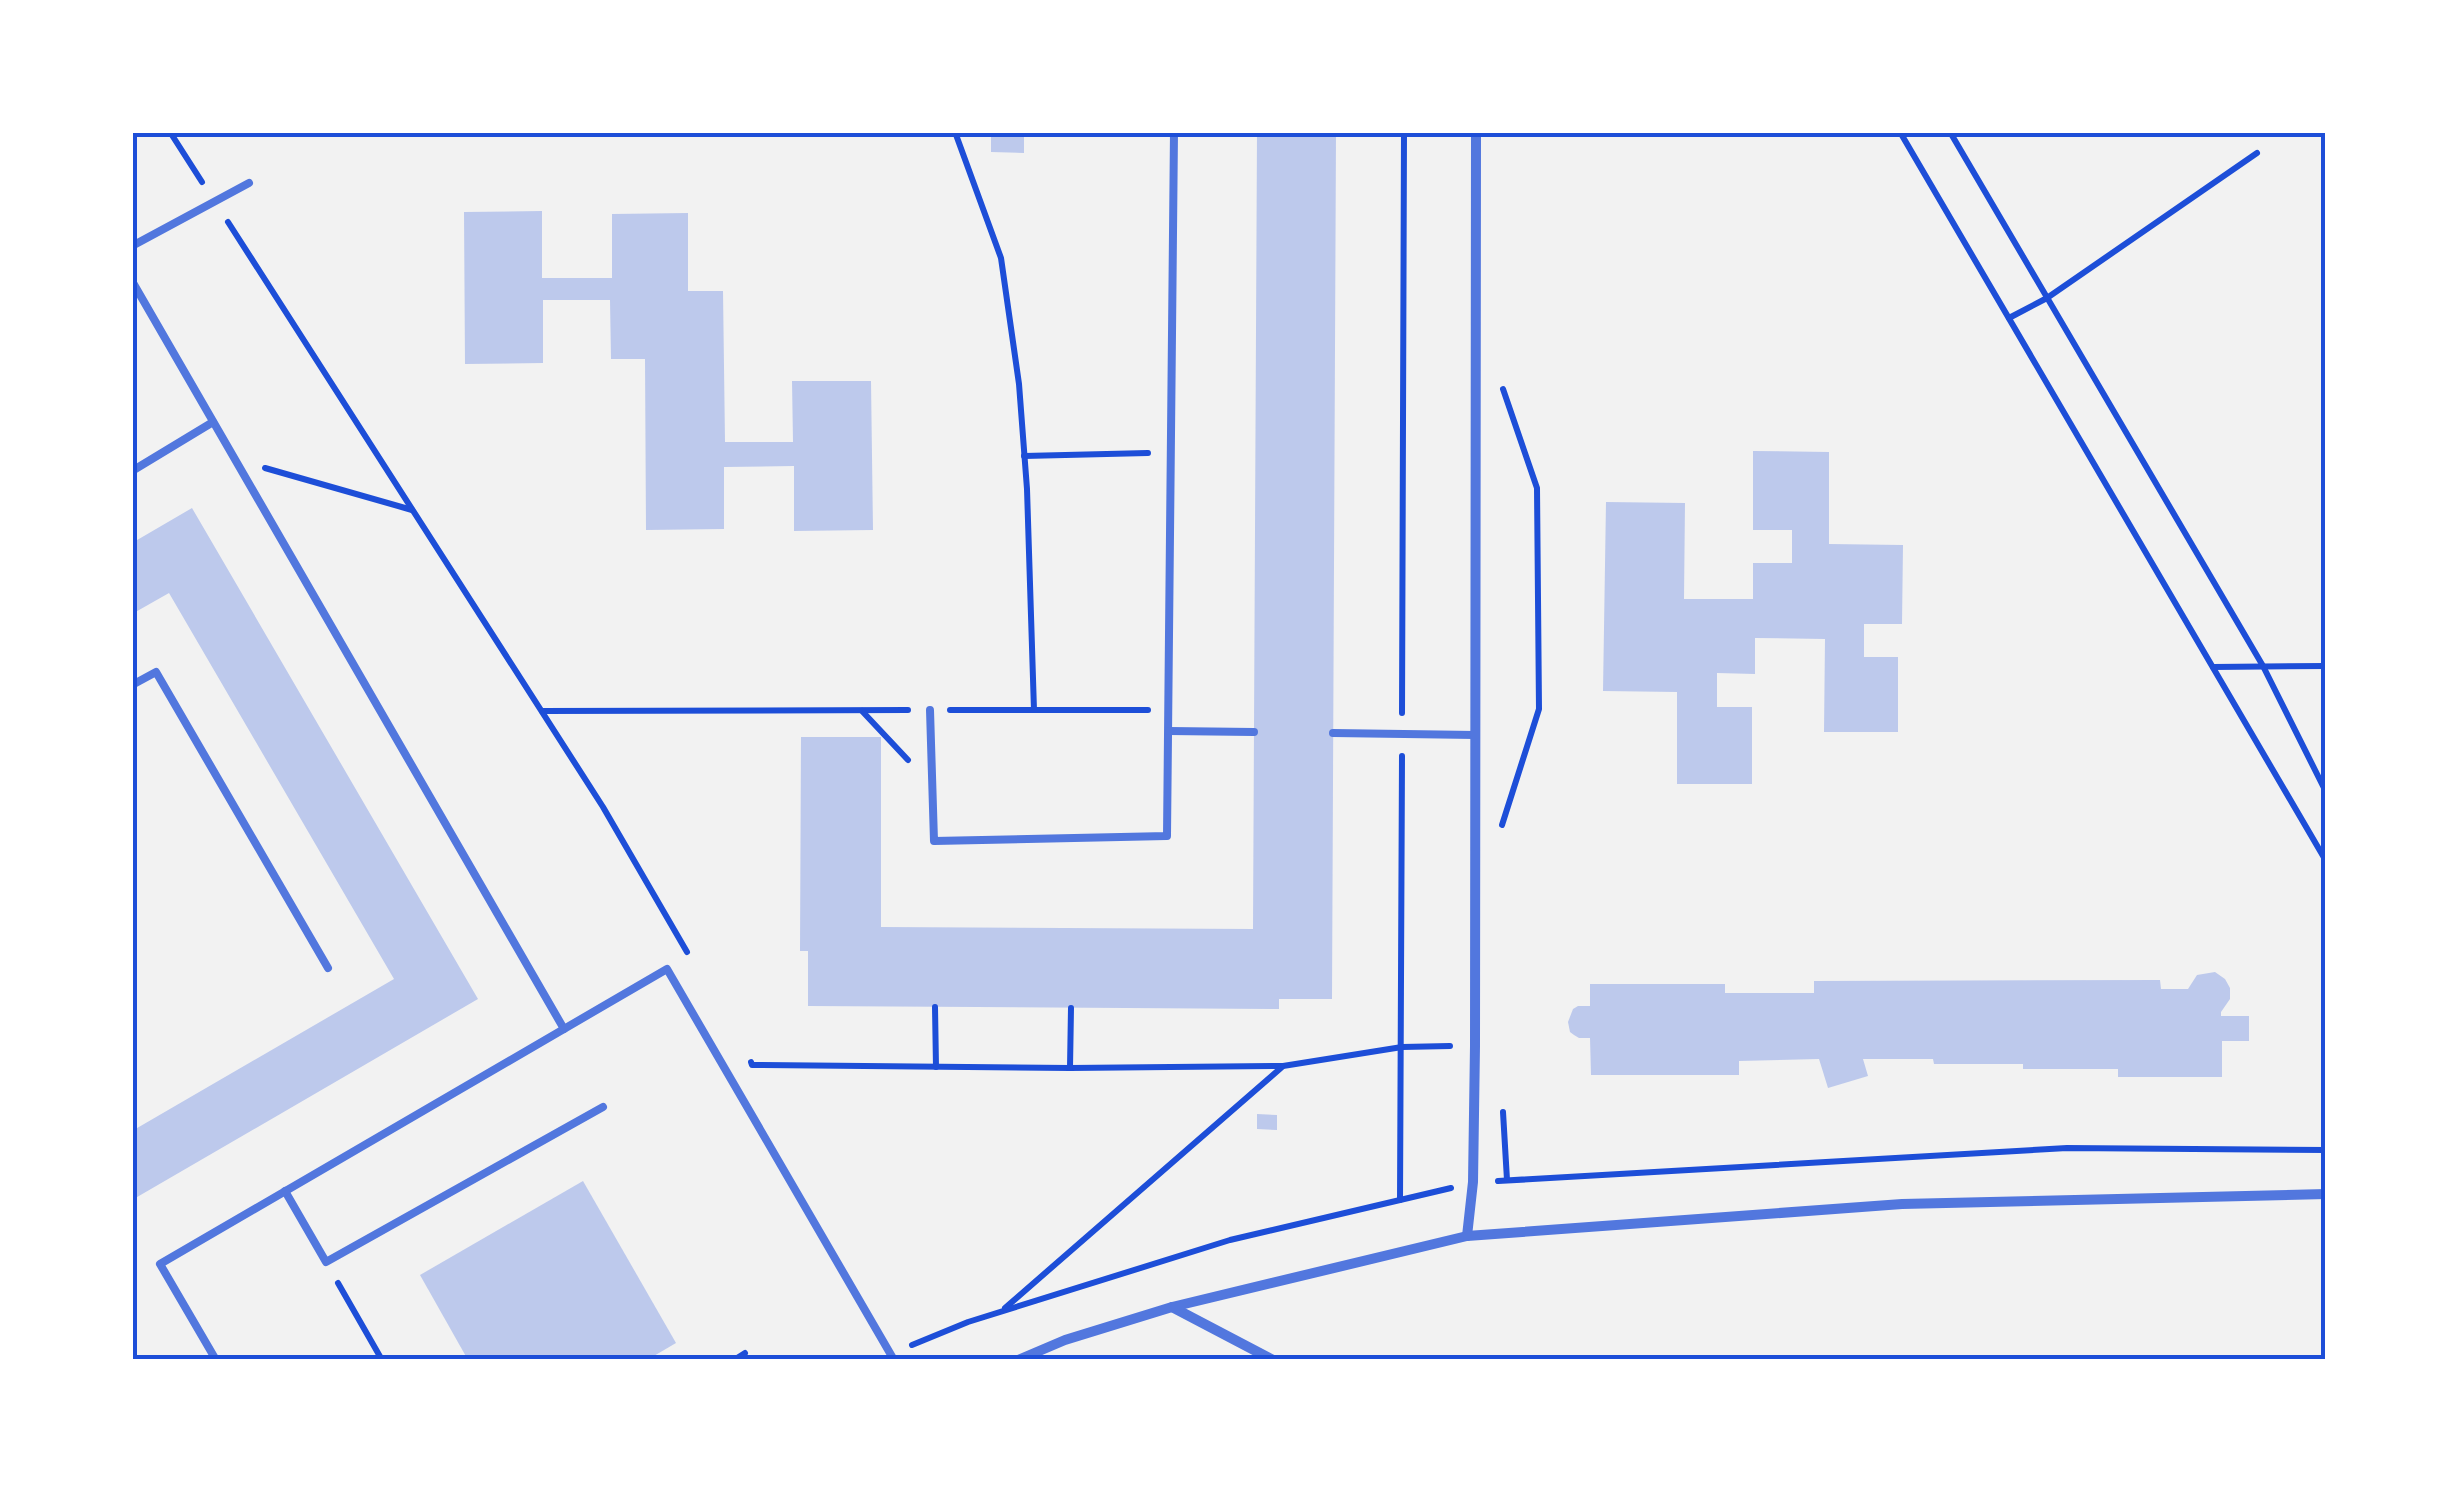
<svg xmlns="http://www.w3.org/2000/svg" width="2458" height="1492" viewBox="0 0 2458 1492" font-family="Raleway,sans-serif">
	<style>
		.building { fill: #bdc9ec }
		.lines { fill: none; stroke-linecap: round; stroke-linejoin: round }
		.path { stroke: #1d4ed8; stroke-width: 6 }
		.service { stroke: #5277de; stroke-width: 8 }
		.minor { stroke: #5277de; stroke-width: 10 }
		.neatline { fill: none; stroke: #1d4ed8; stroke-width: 4 }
	</style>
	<rect width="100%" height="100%" fill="#f2f2f2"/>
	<g class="building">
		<polygon points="991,132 1024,132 1024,153 991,152"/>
		<polygon points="1257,132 1336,132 1332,999 1279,999 1279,1009 808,1006 808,951 800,951 801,737 881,737 881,927 1253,929"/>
		<polygon points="542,211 542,278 612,278 612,214 688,213 688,291 723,291 725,442 793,442 792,381 871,381 873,530 794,531 794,466 724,467 724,529 646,530 645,359 611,359 610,300 543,300 543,363 465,364 464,212"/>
		<rect x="2322" y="392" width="4" height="139"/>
		<polygon points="1753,451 1829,452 1829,544 1903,545 1902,624 1864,624 1864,657 1898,657 1898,732 1824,732 1825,639 1755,638 1755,674 1717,673 1717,707 1752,707 1752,784 1677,784 1677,692 1603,691 1606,502 1685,503 1684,599 1753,599 1753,563 1792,563 1792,530 1753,530"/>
		<polygon points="192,508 478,999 132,1200 132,1131 394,979 169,593 132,614 132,543"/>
		<polygon points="2215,972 2225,979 2230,988 2230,999 2221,1012 2221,1016 2249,1016 2249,1041 2222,1041 2222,1077 2118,1077 2118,1069 2023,1069 2023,1064 1934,1064 1933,1059 1863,1059 1868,1076 1828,1088 1819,1059 1739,1061 1739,1075 1591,1075 1590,1038 1579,1038 1574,1035 1570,1032 1568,1022 1573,1009 1578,1006 1590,1006 1590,984 1725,984 1725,993 1814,993 1814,981 2160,980 2161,989 2188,989 2197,975"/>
		<polygon points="1257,1114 1277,1115 1277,1130 1257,1129"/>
		<polygon points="583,1181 676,1343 647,1360 468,1360 420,1275"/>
	</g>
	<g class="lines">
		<g class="path">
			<polyline points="170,132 202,182"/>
			<polyline points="955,132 1001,258 1019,384 1027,489 1034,710"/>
			<polyline points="1900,132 2326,861"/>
			<polyline points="1950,132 2263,666 2324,788"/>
			<polyline points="228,222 603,807 687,952"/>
			<polyline points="2009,318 2047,298 2257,153"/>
			<polyline points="1024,456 1148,453"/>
			<polyline points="265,468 412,510"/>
			<polyline points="2213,667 2326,666"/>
			<polyline points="950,710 1148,710"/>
			<polyline points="542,711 908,710"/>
			<polyline points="862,711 908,760"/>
			<polyline points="1402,713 1404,132"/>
			<polyline points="1502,825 1539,709 1537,488 1503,389"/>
			<polyline points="935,1007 936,1067"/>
			<polyline points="751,1062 752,1065 1070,1068 1283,1066 1402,1047 1450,1046"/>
			<polyline points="1070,1068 1071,1008"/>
			<polyline points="1503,1112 1507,1180"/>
			<polyline points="1498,1181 2067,1148 2326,1150"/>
			<polyline points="1400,1200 1402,756"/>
			<polyline points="338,1283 382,1360"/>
			<polyline points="1005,1308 1282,1067"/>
			<polyline points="912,1345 968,1322 1230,1240 1451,1188"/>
			<polyline points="734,1360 745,1353"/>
		</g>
		<g class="service">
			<polyline points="132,246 249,183"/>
			<polyline points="132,281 564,1029"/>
			<polyline points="132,471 213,422"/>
			<polyline points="132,685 156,672 328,968"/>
			<polyline points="930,710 934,841 1167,836 1174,132"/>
			<polyline points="1169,731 1254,732"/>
			<polyline points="1333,733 1475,735"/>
			<polyline points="285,1191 326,1262 603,1107"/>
			<polyline points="216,1360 160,1264 667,969 894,1360"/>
		</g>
		<g class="minor">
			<polyline points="1467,1236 1473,1182 1475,1046 1476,132"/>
			<polyline points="1172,1307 1273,1360"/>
			<polyline points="1018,1360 1065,1340 1172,1307 1467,1236 1902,1204 2326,1194"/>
		</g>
	</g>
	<rect width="2458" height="1492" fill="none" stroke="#ffffff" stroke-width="270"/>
	<rect x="135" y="135" width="2188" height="1222" class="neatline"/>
</svg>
